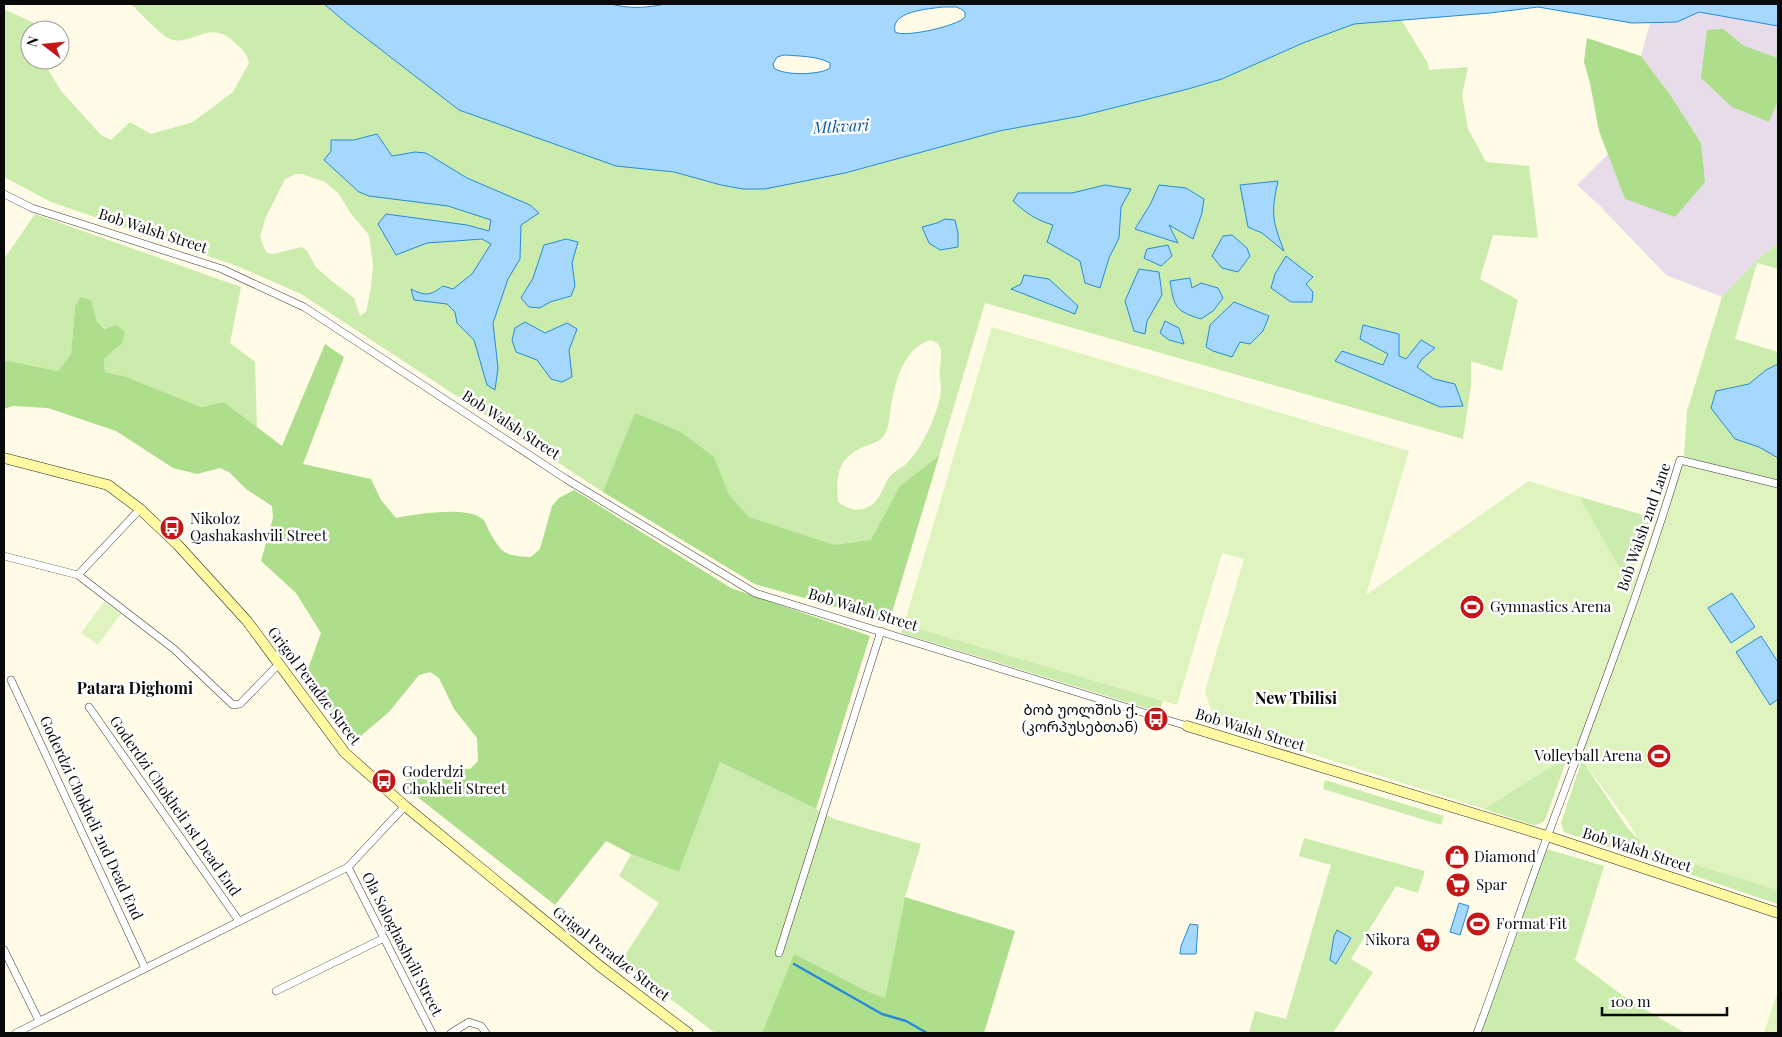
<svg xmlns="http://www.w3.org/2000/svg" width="1782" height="1037" viewBox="0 0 1782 1037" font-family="'Playfair Display','Noto Sans Georgian',serif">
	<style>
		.industrial { fill: #e9dcea }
		.green { fill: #cbecad; fill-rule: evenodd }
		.forest { fill: #adde8b }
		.pitch { fill: #dff3bf }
		.water { fill: #a5d8fc; stroke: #268ad9; fill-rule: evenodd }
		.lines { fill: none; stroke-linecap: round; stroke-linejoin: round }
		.stream { stroke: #268ad9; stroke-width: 2.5 }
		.street-casing { stroke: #3d3d3d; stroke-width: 8 }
		.secondary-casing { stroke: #2c2c2c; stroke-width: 11 }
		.street { stroke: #fff; stroke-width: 7 }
		.secondary { stroke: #fff9a1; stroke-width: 10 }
		.labels { text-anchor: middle; stroke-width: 5; stroke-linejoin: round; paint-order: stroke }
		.street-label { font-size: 15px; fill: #0a0a0a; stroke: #fff }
		.poi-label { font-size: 15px; fill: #0a0a0a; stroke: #fff; text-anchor: start }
		.water-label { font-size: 16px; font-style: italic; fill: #0a5aa4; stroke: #fff }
		.neighbourhood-label { font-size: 16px; font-weight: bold; fill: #0a0a0a; stroke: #fff }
	</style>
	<rect width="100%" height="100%" fill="#fffbe6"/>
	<polygon class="industrial" points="1699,12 1778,26 1778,243 1756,261 1722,297 1666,275 1599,205 1577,185 1608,154 1625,199 1701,143 1671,96 1641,56 1650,23 1677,22"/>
	<g class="green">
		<path d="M 131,4 L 324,4 L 349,25 L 459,110 L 616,166 L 674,172 L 721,185 L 743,189 L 765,189 L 845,173 L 999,131 L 1081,116 L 1188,89 L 1222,79 L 1303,43 L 1354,24 L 1401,19 L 1427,62 L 1429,70 L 1468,67 L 1462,95 L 1468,129 L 1486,162 L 1529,166 L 1538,238 L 1493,235 L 1480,279 L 1518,300 L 1502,371 L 1471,361 L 1471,386 L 1463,439 L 985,303 L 889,622 L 755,584 L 603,492 L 301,294 L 237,266 L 51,202 L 4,177 L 4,9 L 36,24 L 39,30 L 30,30 L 30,60 L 46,60 L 48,69 L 61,91 L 101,135 L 111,140 L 130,122 L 151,134 L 193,122 L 233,92 L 249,63 C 246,52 243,50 234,42 C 208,17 190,50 168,38 C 159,33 139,12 131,4 ZM 296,174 L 302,174 L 325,182 L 338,193 L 352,215 L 369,235 L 373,264 L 371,288 L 366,312 L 360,316 L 354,298 L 329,279 L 316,267 L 307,251 L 302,247 L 273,254 L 267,253 L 264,248 L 260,237 L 265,219 L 285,179 ZM 930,340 C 945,344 941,355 940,368 C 939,376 941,383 941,391 C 939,412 922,448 907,463 C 902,468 896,470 891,475 C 884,483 881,498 873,504 C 861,514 848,509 838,502 C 836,478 837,459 861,448 C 867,445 877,443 882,438 C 888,432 889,421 890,413 C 894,386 901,350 930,340 Z"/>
		<polygon points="35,214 241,287 230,343 255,362 257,427 224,402 201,407 127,377 105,372 104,359 122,343 116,325 106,329 97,322 91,300 80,297 75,307 71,354 58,371 4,360 4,259"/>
		<polygon points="1778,243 1778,269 1757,263 1735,339 1778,352 1778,364 1766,370 1749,384 1716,391 1735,439 1759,447 1778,458 1778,484 1684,456 1687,411 1722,297 1756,261"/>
		<polygon points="1569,494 1651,517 1630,577 1622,582"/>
		<polygon points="904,624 1163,701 1159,712 901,633"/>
		<path d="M 1568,756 L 1545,820 C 1541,824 1538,825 1533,825 L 1484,809 Z"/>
		<polygon points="1582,760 1628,829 1644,844 1778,885 1778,904 1564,832 1561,823"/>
		<polygon points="720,762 816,809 834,819 921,844 905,897 885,998 867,991 794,954 762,1033 715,1033 621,961 659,903 619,876 631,854 679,872"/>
		<polygon points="1325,780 1444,816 1441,825 1323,789"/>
		<polygon points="1304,838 1425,871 1418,893 1396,886 1351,959 1373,972 1333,1033 1249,1033 1255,1011 1286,1019 1331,865 1299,856"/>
		<polygon points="1547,849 1604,866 1575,960 1626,998 1685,1033 1480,1033"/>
	</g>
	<g class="forest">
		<polygon points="1723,29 1744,46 1778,58 1778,105 1776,105 1769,122 1732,107 1701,78 1707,30"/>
		<polygon points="1587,38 1641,56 1671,96 1701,143 1705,182 1675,217 1625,199 1599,131 1590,83 1584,62"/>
		<path d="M 80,297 L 91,300 L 97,322 L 105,329 L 116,325 L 125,332 L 122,343 L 104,359 L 105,372 L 127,377 L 201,407 L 224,402 L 282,446 L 325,344 L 344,357 L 303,464 L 371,479 L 381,500 L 396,518 C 415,514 465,506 481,518 C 485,520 487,527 489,531 C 503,555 504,555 531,557 L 540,549 L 552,506 L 559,498 L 574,490 L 731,588 L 870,636 L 816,809 L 720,762 L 679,872 L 631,854 L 606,841 L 555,905 L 401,784 L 425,766 L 470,769 L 478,761 L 477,738 L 454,709 L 439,678 L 430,672 L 419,675 L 389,712 L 363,734 L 358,743 L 304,680 L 321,633 L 296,593 L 261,561 L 273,518 L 272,506 L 246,489 L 230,473 L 220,468 L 197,474 L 173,468 L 116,431 L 48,408 L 13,406 L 4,409 L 4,360 L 58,371 L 71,354 L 75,307 Z"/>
		<polygon points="635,413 681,432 714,457 729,495 749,517 834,545 871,540 900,486 939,456 889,622 755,584 603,492"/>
		<polygon points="905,897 1015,931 984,1033 762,1033 794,954 867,991 885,998"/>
	</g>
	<g class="pitch">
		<polygon points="992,327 1409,451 1366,595 1529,481 1579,497 1627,580 1635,579 1674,470 1684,456 1778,484 1778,890 1645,850 1629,823 1582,760 1568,756 1484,809 1215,723 1205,691 1244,559 1222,553 1177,705 904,624"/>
		<polygon points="104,602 121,614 98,645 81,633"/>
		<polygon points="1778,990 1778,1033 1764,1033"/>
	</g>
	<g class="water">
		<path d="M 324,4 L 611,4 C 630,9 646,8 665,4 L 1778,4 L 1778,26 L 1699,12 L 1677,22 L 1632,23 L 1538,7 L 1490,13 L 1354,24 L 1303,43 L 1222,79 L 1188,89 L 1081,116 L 999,131 L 845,173 L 765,189 L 743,189 L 721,185 L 674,172 L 616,166 L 459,110 L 349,25 ZM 943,7 L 956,7 L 961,9 L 965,12 L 965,17 C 958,26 904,38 895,32 C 890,11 928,9 943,7 ZM 784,55 C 798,56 818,56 830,63 L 830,68 C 821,75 784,76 774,68 L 773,64 L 777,57 Z"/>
		<path d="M 377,134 L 392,156 L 415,152 L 426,153 L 467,178 L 530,205 L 539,213 L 521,225 L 520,259 L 508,279 L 493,323 L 498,368 L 495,390 L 487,385 L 474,340 L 457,323 L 455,312 L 447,304 L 414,300 L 411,289 C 425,296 430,296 443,286 L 453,289 L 472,274 L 491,244 L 482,239 L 427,243 L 396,255 L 378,224 L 386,214 L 467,225 L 489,231 L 491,220 L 448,206 L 369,196 L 359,192 L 324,160 L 331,151 L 331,140 L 354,140 Z"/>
		<path d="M 1278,181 C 1271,213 1272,220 1284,251 L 1262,233 L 1248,227 L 1240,185 Z"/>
		<path d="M 1105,185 L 1131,189 L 1121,207 L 1119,238 L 1109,258 L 1100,288 L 1085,283 L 1080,261 L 1047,242 L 1053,225 C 1036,220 1026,213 1013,201 L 1018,193 L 1072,193 Z"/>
		<polygon points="1159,185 1186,188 1204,199 1202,213 1193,239 1169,225 1178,243 1135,229 1151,203"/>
		<polygon points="945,219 955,220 958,233 958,247 940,250 929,243 922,227 937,223"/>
		<polygon points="1232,235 1247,248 1250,256 1238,272 1222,268 1212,256 1223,236"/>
		<polygon points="566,239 578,242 572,263 575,286 571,296 550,302 540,308 529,307 521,298 533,278 544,245"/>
		<polygon points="1168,245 1172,256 1161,266 1144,258 1147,249"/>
		<polygon points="1286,256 1313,277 1306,284 1313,292 1312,302 1291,302 1271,288 1275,274"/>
		<polygon points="1139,269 1159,272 1162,295 1147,321 1145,334 1134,331 1125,301"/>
		<polygon points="1024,275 1049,279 1078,306 1075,314 1011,289 1021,284"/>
		<path d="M 1190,278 L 1192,288 L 1201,283 L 1218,288 L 1223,298 L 1213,311 L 1201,319 C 1175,311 1174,307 1170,281 Z"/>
		<polygon points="1234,302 1269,316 1263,331 1250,344 1240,342 1232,357 1213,351 1206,347 1210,325"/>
		<polygon points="1165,321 1179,328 1184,344 1169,340 1160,333"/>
		<polygon points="525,322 545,333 567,323 577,329 569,350 572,377 562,382 551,379 537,360 516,352 512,340 515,328"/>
		<polygon points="1363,325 1399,334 1399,356 1406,359 1421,340 1435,348 1422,359 1417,367 1434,379 1455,384 1463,406 1440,407 1335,361 1342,351 1383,365 1388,354 1360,339"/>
		<polygon points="1778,364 1778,458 1759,447 1735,439 1711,408 1716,391 1749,384 1766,370"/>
		<polygon points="1732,593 1755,627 1731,643 1708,608"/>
		<polygon points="1761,636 1778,662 1778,699 1770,705 1736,652"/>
		<polygon points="1459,903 1469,906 1460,935 1450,932"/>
		<polygon points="1190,924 1198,925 1196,954 1180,954 1181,946"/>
		<polygon points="1337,930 1351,938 1336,964 1330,960 1334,936"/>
	</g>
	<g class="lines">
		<polyline class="stream" points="794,964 882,1014 906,1021 927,1033"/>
		<defs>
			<g id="street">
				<polyline points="4,194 32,208 222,269 304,307 566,479 755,593 1187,726"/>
				<polyline points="4,556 78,575 140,509"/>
				<polyline points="78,575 174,649 233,705 240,704 278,665"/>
				<polyline points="11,680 145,968"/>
				<polyline points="89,707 239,921"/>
				<polyline points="348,867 432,1033"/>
				<polyline points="4,950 39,1021"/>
				<polyline points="779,953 881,631"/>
				<polyline points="276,991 384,938"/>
				<polyline points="16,1033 348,867 405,806"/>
				<polyline points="451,1033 469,1022 481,1026 486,1033"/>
				<path d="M 1477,1033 C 1503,964 1526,893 1552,824 C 1597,703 1643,583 1680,460 L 1778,484"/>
			</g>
			<g id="secondary">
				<polyline points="4,458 108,485 140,509 177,544 247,621 345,753 405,806 601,967 688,1033"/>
				<polyline points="1187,726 1547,836 1778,913"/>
			</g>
		</defs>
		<use href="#street" class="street-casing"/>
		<use href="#secondary" class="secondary-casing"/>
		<use href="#street" class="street"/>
		<use href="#secondary" class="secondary"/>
	</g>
	<defs>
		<symbol id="bus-disc" viewBox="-11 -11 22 22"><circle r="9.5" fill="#c41718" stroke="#fff"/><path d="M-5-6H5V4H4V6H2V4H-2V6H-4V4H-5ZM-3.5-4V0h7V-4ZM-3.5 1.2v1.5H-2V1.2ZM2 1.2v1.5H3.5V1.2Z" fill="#fff"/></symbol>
		<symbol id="stadium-disc" viewBox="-11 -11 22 22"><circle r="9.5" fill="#c41718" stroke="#fff"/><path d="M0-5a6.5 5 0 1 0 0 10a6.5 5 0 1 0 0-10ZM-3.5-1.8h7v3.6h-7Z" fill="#fff"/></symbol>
		<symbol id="shop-disc" viewBox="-11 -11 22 22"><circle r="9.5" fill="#c41718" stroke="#fff"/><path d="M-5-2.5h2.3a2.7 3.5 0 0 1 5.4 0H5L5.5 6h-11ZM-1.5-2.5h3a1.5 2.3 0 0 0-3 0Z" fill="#fff"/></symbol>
		<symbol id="supermarket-disc" viewBox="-11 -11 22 22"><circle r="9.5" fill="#c41718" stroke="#fff"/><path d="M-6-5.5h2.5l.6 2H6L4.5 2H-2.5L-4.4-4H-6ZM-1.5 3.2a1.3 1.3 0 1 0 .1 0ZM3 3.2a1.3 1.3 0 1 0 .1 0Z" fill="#fff"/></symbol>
	</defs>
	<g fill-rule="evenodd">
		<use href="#bus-disc" x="158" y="514" width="28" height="28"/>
		<use href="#stadium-disc" x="1458" y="593" width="28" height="28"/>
		<use href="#bus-disc" x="1142" y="705" width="28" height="28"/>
		<use href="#stadium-disc" x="1645" y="742" width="28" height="28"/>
		<use href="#bus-disc" x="370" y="767" width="28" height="28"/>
		<use href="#shop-disc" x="1443" y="843" width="28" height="28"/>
		<use href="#supermarket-disc" x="1444" y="871" width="28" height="28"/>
		<use href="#stadium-disc" x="1464" y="910" width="28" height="28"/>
		<use href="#supermarket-disc" x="1414" y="926" width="28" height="28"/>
	</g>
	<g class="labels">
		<g class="street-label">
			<text transform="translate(153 231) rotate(18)" y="5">Bob Walsh Street</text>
			<text transform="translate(511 425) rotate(33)" y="5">Bob Walsh Street</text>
			<text transform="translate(1644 527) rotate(-71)" y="5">Bob Walsh 2nd Lane</text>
			<text transform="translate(863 610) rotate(17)" y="5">Bob Walsh Street</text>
			<text transform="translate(314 686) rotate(53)" y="5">Grigol Peradze Street</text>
			<text transform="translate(1250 730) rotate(17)" y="5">Bob Walsh Street</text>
			<text transform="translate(175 806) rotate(55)" y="5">Goderdzi Chokheli 1st Dead End</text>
			<text transform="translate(91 818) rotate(65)" y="5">Goderdzi Chokheli 2nd Dead End</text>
			<text transform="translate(1637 850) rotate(18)" y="5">Bob Walsh Street</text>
			<text transform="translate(402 944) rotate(63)" y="5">Ola Sologhashvili Street</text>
			<text transform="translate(611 954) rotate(38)" y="5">Grigol Peradze Street</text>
		</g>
		<g class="poi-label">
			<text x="190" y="524">Nikoloz<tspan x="190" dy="17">Qashakashvili Street</tspan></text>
			<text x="1490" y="612">Gymnastics Arena</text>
			<text x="1138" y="715" text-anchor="end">ბობ უოლშის ქ.<tspan x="1138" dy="17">(კორპუსებთან)</tspan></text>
			<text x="1642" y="761" text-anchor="end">Volleyball Arena</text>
			<text x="402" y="777">Goderdzi<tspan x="402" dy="17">Chokheli Street</tspan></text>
			<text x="1474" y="862">Diamond</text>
			<text x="1476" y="890">Spar</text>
			<text x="1496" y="929">Format Fit</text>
			<text x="1410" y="945" text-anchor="end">Nikora</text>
		</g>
		<g class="water-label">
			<text transform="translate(841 126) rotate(-3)" y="6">Mtkvari</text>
		</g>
		<g class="neighbourhood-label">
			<text x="135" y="694">Patara Dighomi</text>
			<text x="1296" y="704">New Tbilisi</text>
		</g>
	</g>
	<rect width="1782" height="1037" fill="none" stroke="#0a0a0a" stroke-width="10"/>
	<g transform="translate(45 45) rotate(286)"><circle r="24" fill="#ffffff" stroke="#9d9d9d"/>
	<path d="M0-4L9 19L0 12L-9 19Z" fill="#c41718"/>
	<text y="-8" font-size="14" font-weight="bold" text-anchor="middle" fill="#0a0a0a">N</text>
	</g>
	<path d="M1602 1007v8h125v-8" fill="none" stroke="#0a0a0a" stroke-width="2.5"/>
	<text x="1610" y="1007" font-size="15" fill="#0a0a0a" stroke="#ffffff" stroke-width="4" paint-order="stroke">100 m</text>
</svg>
